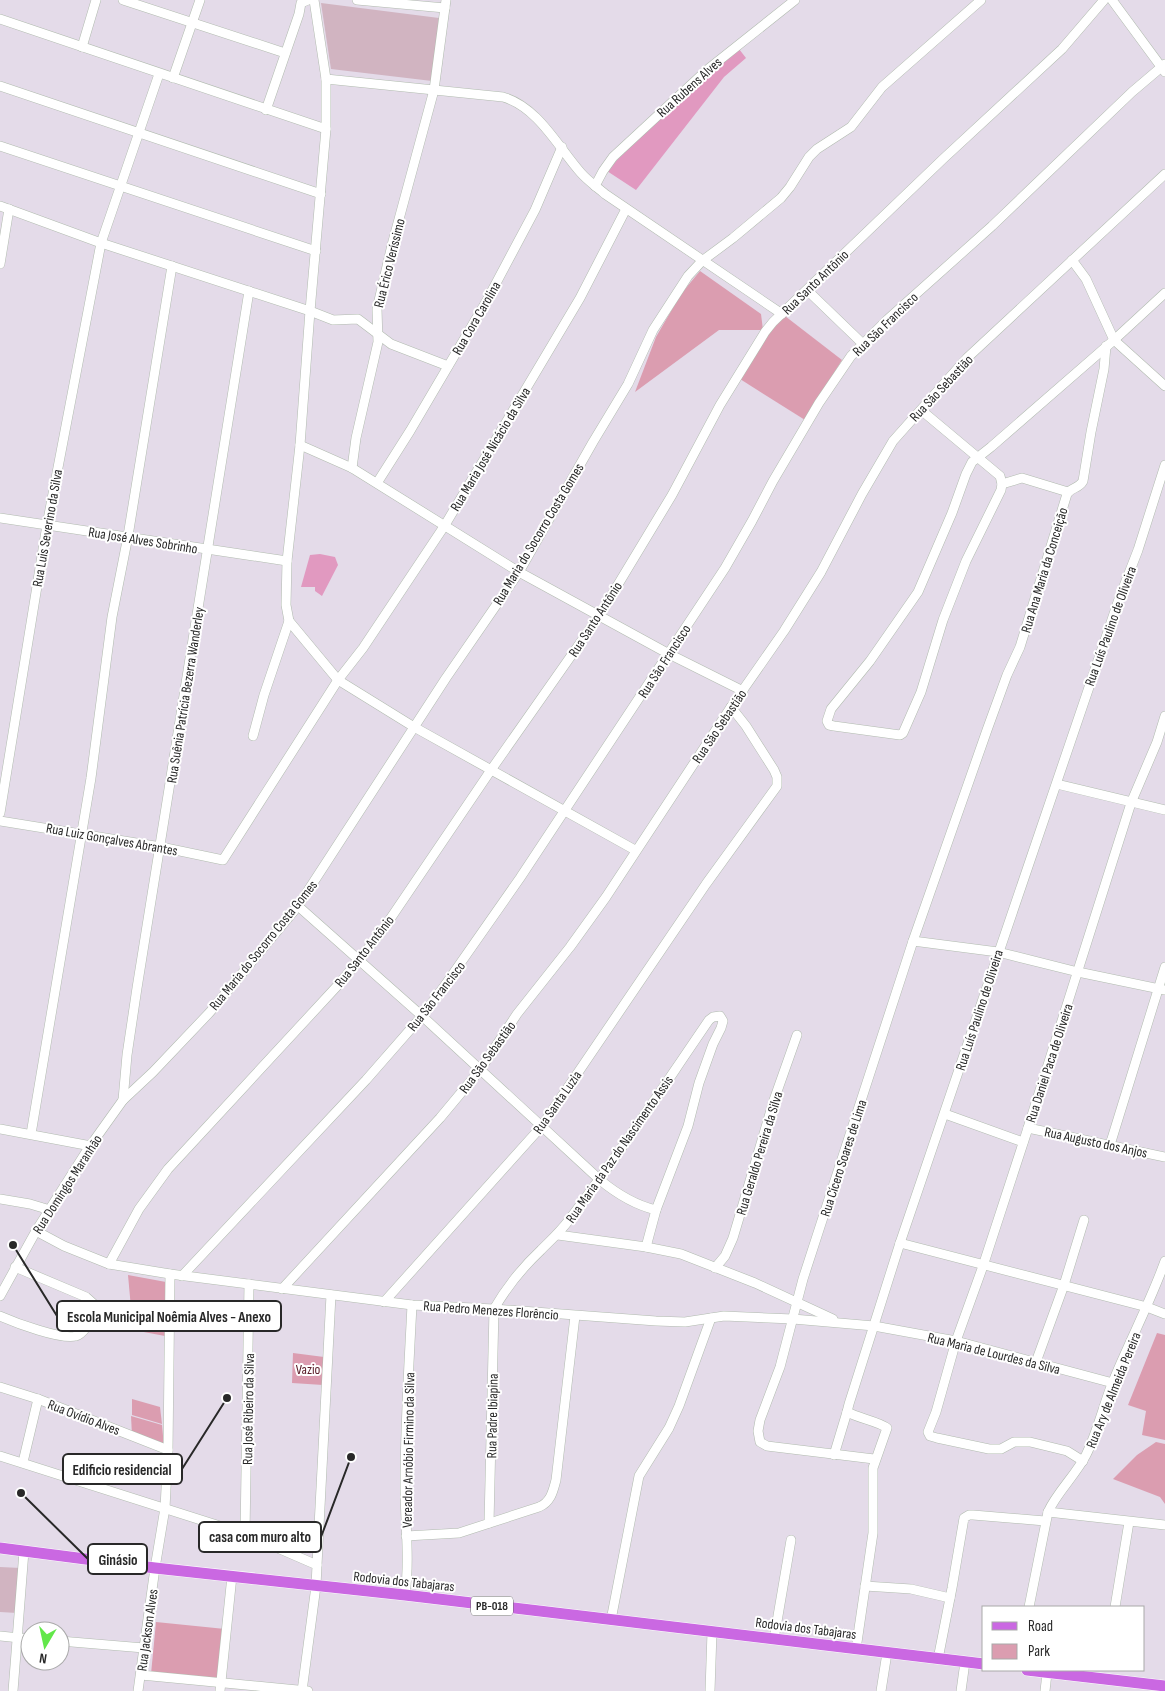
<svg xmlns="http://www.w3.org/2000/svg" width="1165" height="1691" viewBox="0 0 1165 1691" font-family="'Sofia Sans Condensed',sans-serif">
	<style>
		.green { fill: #db9db0 }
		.cemetery { fill: #d1b4c1 }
		.pitch { fill: #e199c0 }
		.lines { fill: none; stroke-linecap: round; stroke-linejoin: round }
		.minor-casing { stroke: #b1bbaf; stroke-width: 10 }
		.major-casing { stroke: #fff; stroke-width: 12 }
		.minor { stroke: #fff; stroke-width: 9 }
		.major { stroke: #ca68e2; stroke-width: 11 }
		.labels { text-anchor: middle; stroke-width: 4; stroke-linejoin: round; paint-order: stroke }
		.shield { fill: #fff; stroke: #686868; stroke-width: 1 }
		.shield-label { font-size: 12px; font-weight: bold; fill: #282828 }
		.street-label { font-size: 14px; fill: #282828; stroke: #fff }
		.park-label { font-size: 14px; fill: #5d202b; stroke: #fff }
		.leader { fill: none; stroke: #282828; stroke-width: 2 }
		.callout-dot { fill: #282828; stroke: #fff; stroke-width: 2 }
		.callout { fill: #fff; stroke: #282828; stroke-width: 2 }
		.callout-label { font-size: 15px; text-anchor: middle; font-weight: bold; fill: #282828 }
	</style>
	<rect width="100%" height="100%" fill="#e4dbe9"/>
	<g class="green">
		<polygon points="700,271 761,314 763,330 719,330 635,392 656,337 681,294"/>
		<polygon points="785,316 842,360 805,420 740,379 768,334"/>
		<polygon points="128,1275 166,1282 165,1336 133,1330"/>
		<polygon points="1157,1333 1165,1335 1165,1440 1142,1435 1146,1411 1128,1405"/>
		<polygon points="293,1353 324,1357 323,1385 292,1383"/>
		<polygon points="132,1399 160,1407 162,1424 132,1415"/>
		<polygon points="131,1416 162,1425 164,1447 132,1435"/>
		<polygon points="1156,1442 1165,1444 1165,1504 1160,1497 1113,1479 1137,1455"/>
		<polygon points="156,1622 225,1629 220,1681 151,1674"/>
	</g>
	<g class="cemetery">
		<polygon points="321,3 439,18 432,81 331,69"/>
		<polygon points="0,1567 21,1568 17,1613 0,1612"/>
	</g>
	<g class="pitch">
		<path d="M 739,49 L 746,58 L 724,77 L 636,190 L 607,171 C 646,128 691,83 739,49 Z"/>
		<polygon points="320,554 335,557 338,565 322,596 315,591 315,587 301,587 310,555"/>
	</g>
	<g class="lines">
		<defs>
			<g id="minor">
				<polyline points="123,0 285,53"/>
				<polyline points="314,0 326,79 326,129 310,311 300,445 287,561 286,605 289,621 338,680 414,727 635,850"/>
				<polyline points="357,0 445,8"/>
				<polyline points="1112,0 1165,72"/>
				<polyline points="0,19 326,129"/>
				<polyline points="82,47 96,0"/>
				<polyline points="173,78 200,0"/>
				<path d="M 326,79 L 503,97 C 538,107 558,147 581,173 C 588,181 597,187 605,194 L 782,314"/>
				<polyline points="0,86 321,194"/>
				<polyline points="266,110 299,14 301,3 308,0"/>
				<polyline points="0,146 316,251"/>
				<polyline points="595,186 603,171 613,157 707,70 795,0"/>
				<polyline points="0,206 101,243 310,311 333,320 358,319 391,344 448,366"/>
				<polyline points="1072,260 1086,279 1114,340 1165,386"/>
				<polyline points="0,264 9,209"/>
				<polyline points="807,290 863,344"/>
				<polyline points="921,410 1000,476 1002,484 1001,490 966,561 943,620 921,692 903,733 900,735 834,726 829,725 827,721 831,709 870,661 918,592 952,513 966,474 972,462 991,447 1114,340 1165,293"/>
				<polyline points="300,445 352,468 519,572 669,654 743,691"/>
				<polyline points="352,468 356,438 378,342 377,309 392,245 434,90 446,0"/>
				<polyline points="377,483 410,431 486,302 535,210 562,147"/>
				<polyline points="1002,484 1022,478 1068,492"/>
				<polyline points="0,518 287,561"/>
				<polyline points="253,736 264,695 289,621"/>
				<polyline points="1057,784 1165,810"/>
				<polyline points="0,813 47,525 101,243 159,74"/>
				<polyline points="0,821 161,847 223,860 338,680 363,648 445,525 580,298 626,209"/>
				<path d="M 298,906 L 422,1016 L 600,1180 C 617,1194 635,1205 656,1210"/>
				<polyline points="913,941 998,952 1078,972 1165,990"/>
				<polyline points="123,1100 127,1055 137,988 249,291"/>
				<polyline points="945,1114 1023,1142"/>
				<polyline points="1028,1128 1165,1157"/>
				<polyline points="0,1129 91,1146"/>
				<polyline points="31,1134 91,778 112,617 128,536 172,266"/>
				<polyline points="1110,1145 1165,967"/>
				<polyline points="0,1199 30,1204 50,1210"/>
				<polyline points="36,1231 64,1246 109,1264 170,1274 412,1305 494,1309 656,1321 685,1322 724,1316 793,1319 874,1326 956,1341 1113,1383"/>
				<polyline points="558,1235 646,1247 681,1254 755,1283 833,1319"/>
				<polyline points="900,1243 1147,1307 1165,1314"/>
				<polyline points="109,1264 139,1209 168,1169 339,984 359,960 384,928 491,770 599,616 672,495 720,405 765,332 773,322 943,159 1062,49 1104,0"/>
				<polyline points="715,1268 725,1256 733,1238 774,1100 797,1035"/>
				<polyline points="182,1276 366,1080 422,1016 443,988 520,878 725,568 752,521 773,481 819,403 851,356 888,319 992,226 1132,92 1165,64"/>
				<polyline points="282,1289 440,1118 480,1070 517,1014 570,947 606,897 731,707 784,631 821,572 862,494 893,441 967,358 1165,174"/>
				<polyline points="0,1296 36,1231 88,1149 123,1100 153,1072 210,1012 298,906 446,678 519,572 593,442 628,384 653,330 688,276 702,261 733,238 781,198 790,187 809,157 817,149 851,127 882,87 981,0"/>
				<polyline points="384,1302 541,1127 706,884 777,786 777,777 774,770 746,726 731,707"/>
				<path d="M 0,1316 C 16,1323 61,1340 76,1336 C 82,1335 86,1327 90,1323 C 95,1317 97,1313 95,1305 L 86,1297 L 15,1267"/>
				<polyline points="1036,1362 1064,1285 1084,1220"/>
				<polyline points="0,1387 38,1399 168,1450"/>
				<polyline points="834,1455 847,1412"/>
				<polyline points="0,1456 245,1534 317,1565 316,1586 302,1691"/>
				<path d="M 874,1459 L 767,1446 L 760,1442 L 758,1431 L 760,1420 L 780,1367 L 803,1279 L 828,1202 L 913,941 L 987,730 L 1007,675 L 1020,647 L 1067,494 C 1071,487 1079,489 1083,481 L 1091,432 L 1104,369 L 1106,346"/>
				<polyline points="1083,1461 1067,1451 1030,1442 1014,1442 1001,1449 989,1449 937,1438 930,1436 928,1432 936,1412 956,1341 983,1266 1028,1128 1131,803 1157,742 1165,716"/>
				<polyline points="23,1462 38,1399"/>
				<polyline points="1048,1512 1165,1525"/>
				<path d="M 489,1523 L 494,1309 C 506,1288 523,1267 541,1250 C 552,1239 560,1232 569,1220 C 619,1155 663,1087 709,1020 L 713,1017 L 720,1016 L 723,1021 L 721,1028 L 713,1044 L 699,1083 L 688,1126 L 656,1210 L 646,1247"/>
				<polyline points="245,1534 249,1284"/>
				<path d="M 406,1536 L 459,1533 L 539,1507 C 551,1502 553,1491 556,1480 L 575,1316"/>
				<polyline points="317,1565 331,1295"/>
				<polyline points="865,1586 911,1589 950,1598"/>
				<path d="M 405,1595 C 410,1559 405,1522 405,1485 C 405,1425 409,1365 412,1305"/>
				<path d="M 1029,1607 L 1048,1512 C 1057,1492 1075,1476 1086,1455 C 1097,1433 1103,1407 1112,1384 C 1129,1342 1150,1303 1165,1261"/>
				<polyline points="1115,1607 1129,1522"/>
				<polyline points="611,1620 639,1476 669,1428 679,1406 711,1318"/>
				<polyline points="0,1636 30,1639"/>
				<polyline points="774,1639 791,1540"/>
				<polyline points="60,1641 144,1648"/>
				<path d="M 856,1649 L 873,1533 L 873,1468 L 887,1428 C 880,1422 858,1418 847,1412 L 849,1404 L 900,1243 L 1119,599 L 1138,550 L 1165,465"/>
				<polyline points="938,1659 952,1588 964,1518 969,1515 973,1515 1045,1521"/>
				<polyline points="141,1675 308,1691"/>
				<polyline points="13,1691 24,1551"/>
				<polyline points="138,1691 155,1568 165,1508 168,1450 170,1274"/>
				<polyline points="220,1691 232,1576"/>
				<polyline points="710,1691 712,1632"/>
				<polyline points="881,1691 887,1653"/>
				<polyline points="961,1691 965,1662"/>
				<polyline points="1045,1691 1047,1673"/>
			</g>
			<g id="major">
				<polyline points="0,1548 155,1568 405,1595 984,1664"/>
				<polyline points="1027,1670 1165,1686"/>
			</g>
		</defs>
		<use href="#minor" class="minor-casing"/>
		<use href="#major" class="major-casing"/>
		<use href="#minor" class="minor"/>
		<use href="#major" class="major"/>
	</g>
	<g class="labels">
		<rect class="shield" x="471" y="1596.5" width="42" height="19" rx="4"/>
		<g class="shield-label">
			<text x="492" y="1610">PB-018</text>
		</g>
		<g class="street-label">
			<text transform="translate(689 87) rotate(-42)" y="5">Rua Rubens Alves</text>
			<text transform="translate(389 263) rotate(-76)" y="5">Rua Érico Veríssimo</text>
			<text transform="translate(815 282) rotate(-44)" y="5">Rua Santo Antônio</text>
			<text transform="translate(476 318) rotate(-60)" y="5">Rua Cora Carolina</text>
			<text transform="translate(885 324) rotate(-44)" y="5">Rua São Francisco</text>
			<text transform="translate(941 388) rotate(-47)" y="5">Rua São Sebastião</text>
			<text transform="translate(490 449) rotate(-59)" y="5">Rua Maria José Nicácio da Silva</text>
			<text transform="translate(47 528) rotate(-80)" y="5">Rua Luis Severino da Silva</text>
			<text transform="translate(538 534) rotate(-59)" y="5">Rua Maria do Socorro Costa Gomes</text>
			<text transform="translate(143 540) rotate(9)" y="5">Rua José Alves Sobrinho</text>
			<text transform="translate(1044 570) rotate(-73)" y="5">Rua Ana Maria da Conceição</text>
			<text transform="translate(595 619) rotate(-57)" y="5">Rua Santo Antônio</text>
			<text transform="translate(1110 626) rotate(-70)" y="5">Rua Luís Paulino de Oliveira</text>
			<text transform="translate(664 661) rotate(-57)" y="5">Rua São Francisco</text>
			<text transform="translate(185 695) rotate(-81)" y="5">Rua Suênia Patrícia Bezerra Wanderley</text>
			<text transform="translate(719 726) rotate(-56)" y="5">Rua São Sebastião</text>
			<text transform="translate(112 839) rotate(10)" y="5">Rua Luiz Gonçalves Abrantes</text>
			<text transform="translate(263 945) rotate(-51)" y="5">Rua Maria do Socorro Costa Gomes</text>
			<text transform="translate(364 951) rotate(-52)" y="5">Rua Santo Antônio</text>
			<text transform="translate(436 996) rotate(-52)" y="5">Rua São Francisco</text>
			<text transform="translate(979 1010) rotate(-72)" y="5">Rua Luís Paulino de Oliveira</text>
			<text transform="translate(487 1057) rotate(-54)" y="5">Rua São Sebastião</text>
			<text transform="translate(1049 1063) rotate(-72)" y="5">Rua Daniel Paca de Oliveira</text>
			<text transform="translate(557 1102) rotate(-55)" y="5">Rua Santa Luzia</text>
			<text transform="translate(1096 1142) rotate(12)" y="5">Rua Augusto dos Anjos</text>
			<text transform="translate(619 1149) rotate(-55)" y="5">Rua Maria da Paz do Nascimento Assis</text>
			<text transform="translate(759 1153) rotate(-73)" y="5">Rua Geraldo Pereira da Silva</text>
			<text transform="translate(843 1158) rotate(-72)" y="5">Rua Cícero Soares de Lima</text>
			<text transform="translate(67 1184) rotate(-57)" y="5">Rua Domingos Maranhão</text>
			<text transform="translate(491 1310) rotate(4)" y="5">Rua Pedro Menezes Florêncio</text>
			<text transform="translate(994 1353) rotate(14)" y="5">Rua Maria de Lourdes da Silva</text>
			<text transform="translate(1113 1390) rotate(-68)" y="5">Rua Ary de Almeida Pereira</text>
			<text transform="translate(248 1409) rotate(-89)" y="5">Rua José Ribeiro da Silva</text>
			<text transform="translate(492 1416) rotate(-89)" y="5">Rua Padre Ibiapina</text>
			<text transform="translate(84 1417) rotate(21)" y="5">Rua Ovídio Alves</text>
			<text transform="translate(408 1450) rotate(-89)" y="5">Vereador Arnóbio Firmino da Silva</text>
			<text transform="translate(404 1581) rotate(6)" y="5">Rodovia dos Tabajaras</text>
			<text transform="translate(806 1628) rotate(7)" y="5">Rodovia dos Tabajaras</text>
			<text transform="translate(147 1630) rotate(-82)" y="5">Rua Jackson Alves</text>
		</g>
		<g class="park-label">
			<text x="308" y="1374">Vazio</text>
		</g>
	</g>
	<path class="leader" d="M13 1245L57 1316M227 1398L182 1469M351 1457L321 1537M21 1493L88 1559"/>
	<g class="callout-dot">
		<circle cx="13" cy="1245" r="5"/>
		<circle cx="227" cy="1398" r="5"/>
		<circle cx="351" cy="1457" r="5"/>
		<circle cx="21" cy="1493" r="5"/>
	</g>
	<g class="callout">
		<rect x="57" y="1301" width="224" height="30" rx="5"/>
		<rect x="63" y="1454" width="119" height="30" rx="5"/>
		<rect x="199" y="1522" width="122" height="30" rx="5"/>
		<rect x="88" y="1544" width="59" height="30" rx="5"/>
	</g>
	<g class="callout-label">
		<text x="169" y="1322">Escola Municipal Noêmia Alves - Anexo</text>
		<text x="122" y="1475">Edificio residencial</text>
		<text x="260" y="1542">casa com muro alto</text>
		<text x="118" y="1565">Ginásio</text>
	</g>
	<rect x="982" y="1606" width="162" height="65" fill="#ffffff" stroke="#a9a9a9"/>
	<rect x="992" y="1622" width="25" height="8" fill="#ca68e2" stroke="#a9a9a9"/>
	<text x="1028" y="1631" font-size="15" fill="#282828">Road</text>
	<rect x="992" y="1644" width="25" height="15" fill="#db9db0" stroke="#a9a9a9"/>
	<text x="1028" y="1656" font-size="15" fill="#282828">Park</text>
	<g transform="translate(45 1646) rotate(189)"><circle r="24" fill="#ffffff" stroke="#a9a9a9"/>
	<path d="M0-4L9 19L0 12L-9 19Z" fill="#62e74a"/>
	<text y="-8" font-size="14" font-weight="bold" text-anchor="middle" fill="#282828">N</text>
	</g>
</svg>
